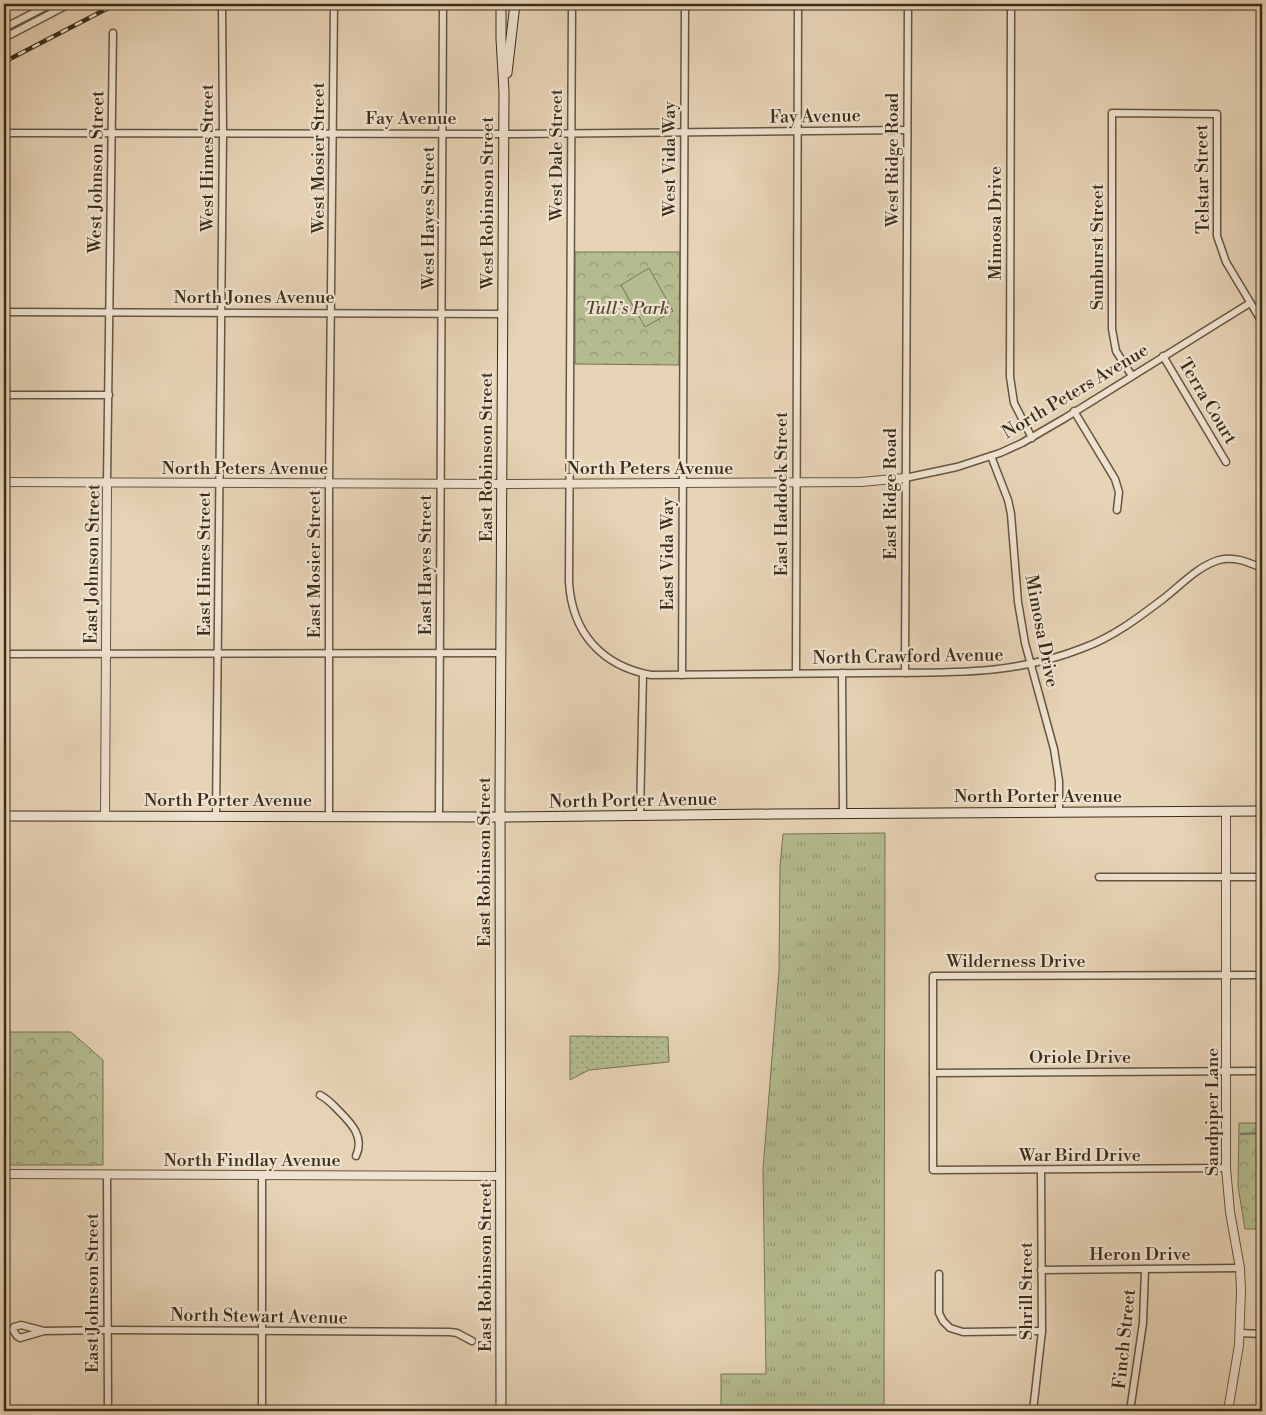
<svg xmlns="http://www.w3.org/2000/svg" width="1266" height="1415" viewBox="0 0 1266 1415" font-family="'Libre Bodoni',serif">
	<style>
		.grass { fill: url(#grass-tufts); stroke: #787454 }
		.park { fill: url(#park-crowns); stroke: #787454 }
		.garden { fill: url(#garden-dots); stroke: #787454 }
		.pitch { fill: #b4bc8f; stroke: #787454 }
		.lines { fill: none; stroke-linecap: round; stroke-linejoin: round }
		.stream { stroke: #728072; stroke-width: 2.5 }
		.minor-casing { stroke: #665640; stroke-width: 9 }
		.tertiary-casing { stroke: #665640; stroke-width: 10 }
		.secondary-casing { stroke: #3b2d18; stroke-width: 11 }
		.minor { stroke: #efe2d0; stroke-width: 6 }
		.tertiary { stroke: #efe2d0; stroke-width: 8 }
		.secondary { stroke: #efe2d0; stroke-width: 9 }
		.rail-casing { stroke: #3b2d18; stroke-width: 4.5 }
		.rail { stroke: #efe2d0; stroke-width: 2.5; stroke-dasharray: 8; stroke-linecap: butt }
		.labels { text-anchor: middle; stroke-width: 4.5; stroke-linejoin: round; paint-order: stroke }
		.street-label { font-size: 18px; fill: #3b2d18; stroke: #efe2d0 }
		.park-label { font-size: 18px; font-style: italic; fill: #534a30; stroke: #efe2d0 }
	</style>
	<defs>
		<pattern id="grass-tufts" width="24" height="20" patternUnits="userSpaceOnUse" patternTransform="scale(1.25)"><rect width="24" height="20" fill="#b4bc8f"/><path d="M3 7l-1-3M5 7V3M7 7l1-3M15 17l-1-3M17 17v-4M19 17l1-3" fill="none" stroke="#949974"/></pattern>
		<pattern id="park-crowns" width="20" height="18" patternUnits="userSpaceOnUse" patternTransform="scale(1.25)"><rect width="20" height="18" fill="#b4bc8f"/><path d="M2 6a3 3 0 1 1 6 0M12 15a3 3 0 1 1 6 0" fill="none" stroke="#949974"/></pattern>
		<pattern id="garden-dots" width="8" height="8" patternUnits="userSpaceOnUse" patternTransform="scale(1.25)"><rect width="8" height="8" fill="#b4bc8f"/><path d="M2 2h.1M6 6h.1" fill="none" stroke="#949974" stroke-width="1.8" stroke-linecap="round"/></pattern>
	</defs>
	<rect width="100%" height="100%" fill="#e7d3b6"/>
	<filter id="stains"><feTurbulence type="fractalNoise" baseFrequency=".004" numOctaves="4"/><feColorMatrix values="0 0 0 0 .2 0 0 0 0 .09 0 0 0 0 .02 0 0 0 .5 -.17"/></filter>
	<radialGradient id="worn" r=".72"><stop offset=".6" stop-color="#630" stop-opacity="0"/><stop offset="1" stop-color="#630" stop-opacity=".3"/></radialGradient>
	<polygon class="grass" points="885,833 884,1411 721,1411 721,1374 766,1374 763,1169 779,971 780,867 783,834"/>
	<g class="park">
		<polygon points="575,252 680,252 679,365 575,364"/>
		<polygon points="4,1032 71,1032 103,1060 103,1165 4,1165"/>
		<polygon points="1259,1120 1262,1120 1262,1229 1245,1229 1238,1186 1239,1123 1258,1123"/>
	</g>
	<polygon class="garden" points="570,1036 668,1037 669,1062 589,1070 570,1080"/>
	<polygon class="pitch" points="649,268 673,311 645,327 621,285"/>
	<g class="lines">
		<polyline class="stream" points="1241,1134 1262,1133"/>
		<defs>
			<g id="minor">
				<path d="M 572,4 L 569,582 C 572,633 602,666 651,675 C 723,675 795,674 867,673 C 943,672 1010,677 1083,648 C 1113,637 1138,618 1163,599 C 1180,586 1198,566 1219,560 C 1234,556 1248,562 1262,568"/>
				<polyline points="1011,4 1010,377 1014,403 1032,438"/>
				<polyline points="4,28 51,4"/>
				<polyline points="4,38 69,4"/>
				<polyline points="4,133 518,134 907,130"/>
				<polyline points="4,312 503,314"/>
				<polyline points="1163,356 1226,462"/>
				<polyline points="1132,376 1116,351 1112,329 1112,113 1217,114 1217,236 1226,262 1262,322"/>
				<polyline points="4,395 109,395"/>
				<polyline points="1074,411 1115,479 1119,492 1117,510"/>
				<polyline points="991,456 1008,500 1011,514 1018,602 1025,643 1054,749 1059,781 1059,812"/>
				<polyline points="905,478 957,467 1000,453 1022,443 1065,418 1250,303"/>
				<polyline points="107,482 113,33"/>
				<polyline points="4,654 501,653"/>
				<polyline points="796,673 798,4"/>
				<polyline points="842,673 843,813"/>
				<polyline points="905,673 908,4"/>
				<polyline points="682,675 685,4"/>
				<polyline points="329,816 329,483 334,4"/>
				<polyline points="439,816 443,4"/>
				<polyline points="640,816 643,674"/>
				<polyline points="216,817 223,134 222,4"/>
				<polyline points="1099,877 1262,877"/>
				<polyline points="933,1073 1262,1071"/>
				<path d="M 320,1095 C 328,1099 332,1104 339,1111 C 351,1123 365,1137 356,1156"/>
				<polyline points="1226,1168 933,1170 933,976 1262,975"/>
				<polyline points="107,1175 108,1411"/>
				<polyline points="262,1176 262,1411"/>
				<polyline points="1041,1270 1240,1268"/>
				<polyline points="939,1274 939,1313 943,1321 950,1328 963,1332 1042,1331"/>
				<polyline points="44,1331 21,1325 14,1327 13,1330 17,1336 20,1338 44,1331 107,1330 450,1332 457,1333 472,1341"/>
				<polyline points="1240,1333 1262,1334"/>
				<polyline points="1033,1411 1042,1331 1041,1170"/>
				<polyline points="1130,1411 1143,1323 1145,1269"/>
			</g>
			<g id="tertiary">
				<polyline points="4,482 502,484 861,482 905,478"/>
				<polyline points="1226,811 1226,1168 1230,1212 1240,1268 1241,1291 1239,1345 1228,1411"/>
				<polyline points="105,816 107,482"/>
				<polyline points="4,1174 501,1176"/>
			</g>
			<g id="secondary">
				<polyline points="501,4 501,39 504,92 500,795 501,1411"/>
				<polyline points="507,73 515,4"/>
				<polyline points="4,816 500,817 774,814 1262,811"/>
			</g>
		</defs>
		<use href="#minor" class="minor-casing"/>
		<use href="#tertiary" class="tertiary-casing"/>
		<use href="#secondary" class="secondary-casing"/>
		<use href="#minor" class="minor"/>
		<use href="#tertiary" class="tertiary"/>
		<use href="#secondary" class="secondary"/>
		<defs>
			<polyline id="rail" points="4,62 116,4"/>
		</defs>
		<use href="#rail" class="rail-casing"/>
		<use href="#rail" class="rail"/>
	</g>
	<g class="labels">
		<g class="street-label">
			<text transform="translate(815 116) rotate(-1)" y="6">Fay Avenue</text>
			<text x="411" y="124">Fay Avenue</text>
			<text transform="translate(556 155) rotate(-90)" y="6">West Dale Street</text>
			<text transform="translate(207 158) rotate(-90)" y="6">West Himes Street</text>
			<text transform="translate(318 158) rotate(-90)" y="6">West Mosier Street</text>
			<text transform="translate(669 159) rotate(-90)" y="6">West Vida Way</text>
			<text transform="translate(892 160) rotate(-90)" y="6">West Ridge Road</text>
			<text transform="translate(96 172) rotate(-89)" y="6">West Johnson Street</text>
			<text transform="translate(1202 179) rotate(-91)" y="6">Telstar Street</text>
			<text transform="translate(487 203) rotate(-90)" y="6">West Robinson Street</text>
			<text transform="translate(428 218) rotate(-90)" y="6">West Hayes Street</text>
			<text transform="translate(995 223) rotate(-90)" y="6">Mimosa Drive</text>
			<text transform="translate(1097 247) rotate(-90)" y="6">Sunburst Street</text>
			<text x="254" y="303">North Jones Avenue</text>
			<text transform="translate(1075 391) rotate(-31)" y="6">North Peters Avenue</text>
			<text transform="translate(1208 401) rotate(59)" y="6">Terra Court</text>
			<text transform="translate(486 457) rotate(-90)" y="6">East Robinson Street</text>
			<text x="245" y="474">North Peters Avenue</text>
			<text x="650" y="474">North Peters Avenue</text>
			<text transform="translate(781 494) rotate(-90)" y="6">East Haddock Street</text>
			<text transform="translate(890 494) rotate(-90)" y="6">East Ridge Road</text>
			<text transform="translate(667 554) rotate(-90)" y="6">East Vida Way</text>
			<text transform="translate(92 564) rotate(-89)" y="6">East Johnson Street</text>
			<text transform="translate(204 564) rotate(-90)" y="6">East Himes Street</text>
			<text transform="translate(314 564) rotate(-90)" y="6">East Mosier Street</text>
			<text transform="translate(425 565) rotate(-90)" y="6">East Hayes Street</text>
			<text transform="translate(1042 631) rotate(79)" y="6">Mimosa Drive</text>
			<text transform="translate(908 656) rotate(-1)" y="6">North Crawford Avenue</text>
			<text x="1038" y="802">North Porter Avenue</text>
			<text x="228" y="806">North Porter Avenue</text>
			<text transform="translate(633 800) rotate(-1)" y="6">North Porter Avenue</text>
			<text transform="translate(484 862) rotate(-90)" y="6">East Robinson Street</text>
			<text x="1016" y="967">Wilderness Drive</text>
			<text x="1080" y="1063">Oriole Drive</text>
			<text transform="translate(1212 1112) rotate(-90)" y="6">Sandpiper Lane</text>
			<text x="1080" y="1161">War Bird Drive</text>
			<text x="252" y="1166">North Findlay Avenue</text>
			<text x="1140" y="1260">Heron Drive</text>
			<text transform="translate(485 1267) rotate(-90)" y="6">East Robinson Street</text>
			<text transform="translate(1026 1291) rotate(-90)" y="6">Shrill Street</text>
			<text transform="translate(92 1293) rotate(-90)" y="6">East Johnson Street</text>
			<text transform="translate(259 1316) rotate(1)" y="6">North Stewart Avenue</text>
			<text transform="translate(1124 1339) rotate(-84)" y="6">Finch Street</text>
		</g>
		<g class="park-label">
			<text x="627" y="314">Tull’s Park</text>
		</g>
	</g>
	<rect width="1266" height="1415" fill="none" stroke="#e7d3b6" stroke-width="20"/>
	<rect x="5" y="5" width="1256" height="1405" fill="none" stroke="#3b2d18" stroke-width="2.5"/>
	<rect x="10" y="10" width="1246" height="1395" fill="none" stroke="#3b2d18"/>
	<rect width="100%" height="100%" filter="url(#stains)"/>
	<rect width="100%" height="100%" fill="url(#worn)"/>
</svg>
